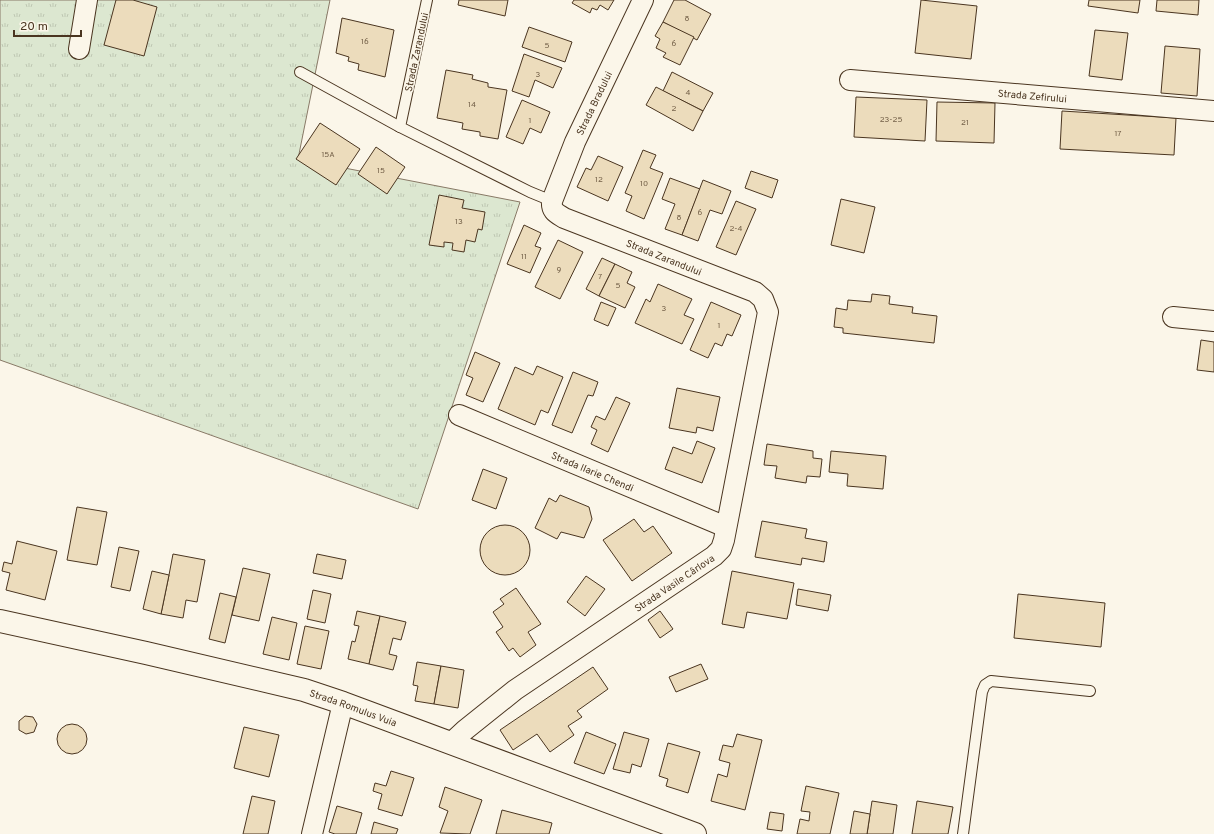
<svg xmlns="http://www.w3.org/2000/svg" width="1214" height="834" viewBox="0 0 1214 834" font-family="Overpass,sans-serif">
	<style>
		.grass { fill: url(#grass-tufts); stroke: #887966 }
		.building { fill: #ecdcbc; stroke: #4a3520 }
		.lines { fill: none; stroke-linecap: round; stroke-linejoin: round }
		.lane-casing { stroke: #4a3520; stroke-width: 12 }
		.street-casing { stroke: #4a3520; stroke-width: 22 }
		.secondary-casing { stroke: #4a3520; stroke-width: 24 }
		.lane { stroke: #fbf6e9; stroke-width: 10 }
		.street { stroke: #fbf6e9; stroke-width: 20 }
		.secondary { stroke: #fbf6e9; stroke-width: 22 }
		.labels { text-anchor: middle; stroke-width: 3; stroke-linejoin: round; paint-order: stroke }
		.number-label { font-size: 8px; fill: #725f47 }
		.street-label { font-size: 10px; fill: #4a3520; stroke: #fbf6e9 }
	</style>
	<defs>
		<pattern id="grass-tufts" width="24" height="20" patternUnits="userSpaceOnUse"><rect width="24" height="20" fill="#dce7d0"/><path d="M3 7l-1-3M5 7V3M7 7l1-3M15 17l-1-3M17 17v-4M19 17l1-3" fill="none" stroke="#bec7b2"/></pattern>
	</defs>
	<rect width="100%" height="100%" fill="#fbf6e9"/>
	<polygon class="grass" points="0,0 330,0 298,159 520,202 418,509 0,360"/>
	<g class="building">
		<polygon points="116,0 133,0 157,7 144,56 104,45"/>
		<polygon points="459,0 508,0 505,16 458,5"/>
		<polygon points="574,0 614,0 608,10 600,5 597,10 592,8 590,13 572,3"/>
		<polygon points="674,0 685,0 711,14 697,40 663,22"/>
		<polygon points="921,0 977,6 971,59 915,53"/>
		<polygon points="1089,0 1140,0 1138,13 1088,6"/>
		<polygon points="1157,0 1199,0 1198,15 1156,11"/>
		<polygon points="342,18 394,30 385,77 358,70 359,64 348,61 349,57 336,53"/>
		<polygon points="663,22 694,37 680,65 663,57 666,53 656,48 660,39 655,36"/>
		<polygon points="529,27 572,42 565,62 522,47"/>
		<polygon points="1095,30 1128,33 1122,80 1089,76"/>
		<polygon points="1165,46 1200,49 1197,96 1161,93"/>
		<polygon points="524,54 562,68 553,88 535,80 529,97 512,91"/>
		<polygon points="446,70 473,75 472,79 488,83 488,87 507,90 498,139 480,136 480,132 462,129 463,123 437,118"/>
		<polygon points="672,72 713,93 703,111 663,91"/>
		<polygon points="656,87 703,111 693,131 646,105"/>
		<polygon points="856,97 927,100 925,141 854,137"/>
		<polygon points="522,100 550,112 541,133 530,128 523,144 506,137"/>
		<polygon points="937,102 995,103 994,143 936,141"/>
		<polygon points="1062,111 1176,118 1174,155 1060,149"/>
		<polygon points="320,123 360,149 336,185 296,159"/>
		<polygon points="376,147 405,167 387,194 358,174"/>
		<polygon points="643,150 656,155 650,168 663,173 644,219 626,211 632,196 625,193"/>
		<polygon points="598,156 623,167 608,201 577,187 586,168 591,170"/>
		<polygon points="751,171 778,180 772,198 745,188"/>
		<polygon points="670,178 700,189 682,235 665,229 675,204 662,199"/>
		<polygon points="703,180 731,191 722,214 710,210 698,241 682,235"/>
		<polygon points="439,195 464,200 462,208 485,212 482,230 478,229 475,242 466,240 464,252 452,250 453,243 444,242 444,247 429,245"/>
		<polygon points="841,199 875,207 864,253 831,245"/>
		<polygon points="736,201 756,209 736,255 716,247"/>
		<polygon points="524,225 541,233 535,246 541,248 530,273 507,264"/>
		<polygon points="558,240 583,252 560,299 535,287"/>
		<polygon points="602,258 615,264 599,296 586,289"/>
		<polygon points="615,264 632,272 627,283 635,287 625,308 599,296"/>
		<polygon points="658,284 692,299 684,315 694,319 682,344 635,323 646,299 650,302"/>
		<polygon points="872,294 890,296 889,304 913,307 912,313 937,316 934,343 843,333 843,328 834,327 836,308 847,310 848,300 871,302"/>
		<polygon points="601,302 616,308 608,326 594,320"/>
		<polygon points="711,302 741,315 732,336 727,334 722,346 715,343 708,358 690,350"/>
		<polygon points="1201,340 1214,342 1214,372 1197,370"/>
		<polygon points="475,352 500,363 483,402 466,395 473,378 466,375"/>
		<polygon points="537,366 563,377 548,413 541,410 535,425 498,409 515,367 533,375"/>
		<polygon points="573,372 598,382 593,396 588,395 572,433 552,425"/>
		<polygon points="677,388 720,397 713,431 697,427 696,433 669,428"/>
		<polygon points="616,397 630,403 608,452 591,444 597,430 591,427 596,416 605,420"/>
		<polygon points="697,441 715,448 702,483 665,469 673,447 692,454"/>
		<polygon points="767,444 813,451 813,458 822,459 820,477 807,476 806,483 775,478 777,466 764,465"/>
		<polygon points="831,451 886,456 883,489 847,486 848,474 829,472"/>
		<polygon points="483,469 507,478 496,509 472,500"/>
		<polygon points="560,495 589,507 592,519 584,538 561,532 557,539 535,528 549,498 556,502"/>
		<polygon points="77,507 107,512 97,565 67,560"/>
		<polygon points="634,519 644,532 653,526 672,553 632,581 603,540"/>
		<polygon points="762,521 807,529 805,538 827,542 824,562 802,558 801,565 755,557"/>
		<circle cx="505" cy="550" r="25"/>
		<polygon points="17,541 57,551 45,600 6,590 10,573 2,571 4,562 12,564"/>
		<polygon points="119,547 139,551 130,591 111,587"/>
		<polygon points="173,554 205,560 197,602 186,600 183,618 161,614 169,575"/>
		<polygon points="317,554 346,560 342,579 313,573"/>
		<polygon points="243,568 270,574 259,621 232,615"/>
		<polygon points="152,571 169,575 161,614 143,609"/>
		<polygon points="732,571 794,583 787,619 747,612 744,628 722,624"/>
		<polygon points="586,576 605,589 585,616 567,602"/>
		<polygon points="516,588 541,624 528,632 536,645 520,657 513,648 509,651 496,632 503,627 493,612 504,604 500,599"/>
		<polygon points="798,589 831,595 828,611 796,605"/>
		<polygon points="313,590 331,594 325,623 307,619"/>
		<polygon points="220,593 236,597 225,643 209,639"/>
		<polygon points="1018,594 1105,603 1101,647 1014,638"/>
		<polygon points="357,611 380,616 369,664 348,659 352,641 355,642 359,626 354,625"/>
		<polygon points="660,611 673,629 660,638 648,620"/>
		<polygon points="380,616 406,622 401,640 393,638 389,654 397,656 393,670 369,664"/>
		<polygon points="272,617 297,623 289,660 263,654"/>
		<polygon points="305,626 329,631 321,669 297,664"/>
		<polygon points="417,662 441,666 434,704 415,701 418,686 413,685"/>
		<polygon points="701,664 708,679 676,692 669,677"/>
		<polygon points="441,666 464,670 458,708 434,704"/>
		<polygon points="593,667 608,689 577,711 582,717 568,726 574,735 550,752 537,734 513,750 500,730"/>
		<polygon points="25,716 33,717 37,724 34,732 26,734 19,730 19,721"/>
		<circle cx="72" cy="739" r="15"/>
		<polygon points="244,727 279,735 269,777 234,768"/>
		<polygon points="586,732 616,744 604,774 574,763"/>
		<polygon points="624,732 649,739 641,767 632,764 630,773 613,769"/>
		<polygon points="737,734 762,740 745,810 711,801 718,774 727,777 730,763 719,760 723,745 733,747"/>
		<polygon points="668,743 700,752 688,793 666,786 668,779 659,776"/>
		<polygon points="391,771 414,778 402,816 378,809 382,794 373,791 375,783 386,786"/>
		<polygon points="806,786 839,793 830,834 797,834 800,819 809,821 810,812 801,811"/>
		<polygon points="445,787 482,800 470,834 440,833 448,811 439,807"/>
		<polygon points="252,796 275,801 268,834 243,834"/>
		<polygon points="872,801 897,805 893,834 867,834"/>
		<polygon points="917,801 953,807 948,834 912,834"/>
		<polygon points="337,806 362,813 356,834 335,834 329,832"/>
		<polygon points="502,810 552,823 549,834 496,834"/>
		<polygon points="854,811 870,814 867,834 850,834"/>
		<polygon points="770,812 784,814 782,831 767,829"/>
		<polygon points="374,822 398,829 396,834 371,834"/>
	</g>
	<g class="lines">
		<defs>
			<g id="lane">
				<polyline points="427,0 400,127 530,192 552,201"/>
				<polyline points="300,72 400,127"/>
				<polyline points="963,834 982,692 985,685 991,681 1090,691"/>
			</g>
			<g id="street">
				<polyline points="79,49 87,0"/>
				<path id="s1" d="M 850,80 L 1214,111"/>
				<polyline points="1173,317 1214,321"/>
				<path id="s2" d="M 459,415 L 726,527"/>
				<path id="s3" d="M 451,743 L 465,730 L 515,690 L 714,556 L 721,549 L 724,540 L 768,312 L 763,299 L 755,292 L 564,218 C 556,213 551,211 552,201 L 575,142 L 643,0"/>
				<polyline points="312,834 343,703"/>
			</g>
			<g id="secondary">
				<path id="s4" d="M 0,621 L 146,653 L 304,690 L 343,703 L 695,834"/>
			</g>
		</defs>
		<use href="#lane" class="lane-casing"/>
		<use href="#street" class="street-casing"/>
		<use href="#secondary" class="secondary-casing"/>
		<use href="#lane" class="lane"/>
		<use href="#street" class="street"/>
		<use href="#secondary" class="secondary"/>
	</g>
	<g class="labels">
		<g class="number-label">
			<text x="687" y="21">8</text>
			<text x="365" y="44">16</text>
			<text x="674" y="46">6</text>
			<text x="547" y="48">5</text>
			<text x="538" y="77">3</text>
			<text x="688" y="95">4</text>
			<text x="472" y="107">14</text>
			<text x="674" y="111">2</text>
			<text x="891" y="122">23-25</text>
			<text x="530" y="123">1</text>
			<text x="965" y="125">21</text>
			<text x="1118" y="136">17</text>
			<text x="328" y="157">15A</text>
			<text x="381" y="173">15</text>
			<text x="599" y="182">12</text>
			<text x="644" y="186">10</text>
			<text x="700" y="215">6</text>
			<text x="679" y="220">8</text>
			<text x="459" y="224">13</text>
			<text x="736" y="231">2-4</text>
			<text x="524" y="259">11</text>
			<text x="559" y="272">9</text>
			<text x="600" y="279">7</text>
			<text x="618" y="288">5</text>
			<text x="664" y="311">3</text>
			<text x="719" y="328">1</text>
		</g>
		<g class="street-label">
			<text transform="translate(416 52) rotate(-78)" y="4">Strada Zarandului</text>
			<text dy="4" stroke="none"><textPath href="#s1" startOffset="183">Strada Zefirului</textPath></text>
			<text dy="4" stroke="none"><textPath href="#s3" startOffset="933">Strada Bradului</textPath></text>
			<text transform="translate(664 257) rotate(22)" y="4">Strada Zarandului</text>
			<text dy="4" stroke="none"><textPath href="#s2" startOffset="145">Strada Ilarie Chendi</textPath></text>
			<text dy="4" stroke="none"><textPath href="#s3" startOffset="275">Strada Vasile Cârlova</textPath></text>
			<text dy="4" stroke="none"><textPath href="#s4" startOffset="364">Strada Romulus Vuia</textPath></text>
		</g>
	</g>
	<path d="M14 30v6h67v-6" fill="none" stroke="#4a3520" stroke-width="2"/>
	<text x="20" y="30" font-size="12" fill="#4a3520" stroke="#fbf6e9" stroke-width="3" paint-order="stroke">20 m</text>
</svg>
